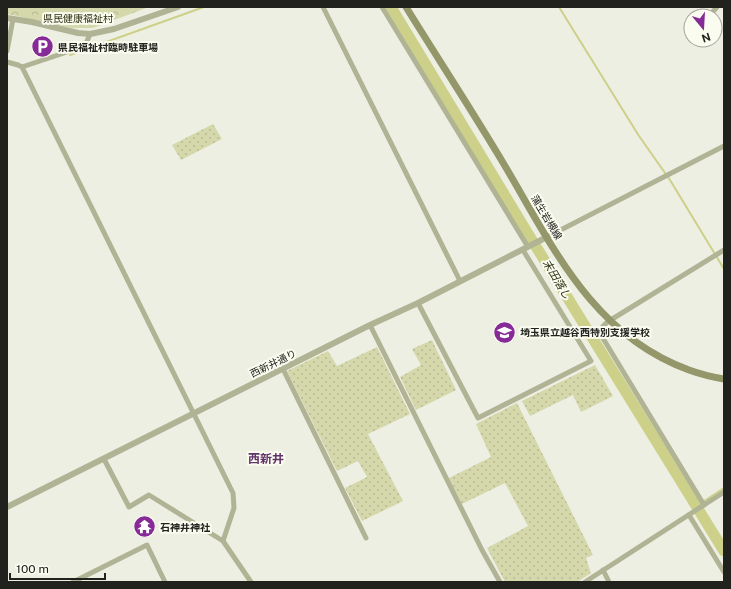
<svg xmlns="http://www.w3.org/2000/svg" width="731" height="589" viewBox="0 0 731 589" font-family="'Public Sans','Noto Sans JP',sans-serif">
	<style>
		.grass { fill: url(#grass-dots) }
		.park { fill: url(#park-crowns) }
		.lines { fill: none; stroke-linecap: round; stroke-linejoin: round }
		.stream { stroke: #ccd088; stroke-width: 2 }
		.river { stroke: #ccd088; stroke-width: 11 }
		.minor { stroke: #b1b395; stroke-width: 5 }
		.tertiary { stroke: #b1b395; stroke-width: 6 }
		.secondary { stroke: #949769; stroke-width: 7 }
		.labels { text-anchor: middle; stroke-width: 4; stroke-linejoin: round; paint-order: stroke }
		.park-label { font-size: 10px; fill: #303111; stroke: #fbfcf0 }
		.poi-label { font-size: 10px; font-weight: bold; fill: #21211d; stroke: #fbfcf0; text-anchor: start }
		.street-label { font-size: 10px; fill: #21211d; stroke: #fbfcf0 }
		.water-label { font-size: 11px; font-style: italic; fill: #333414; stroke: #fbfcf0 }
		.quarter-label { font-size: 12px; font-weight: bold; fill: #603469; stroke: #fbfcf0 }
	</style>
	<defs>
		<pattern id="grass-dots" width="8" height="8" patternUnits="userSpaceOnUse"><rect width="8" height="8" fill="#d4d8aa"/><path d="M2 2h.1M6 6h.1" fill="none" stroke="#b6b992" stroke-width="1.8" stroke-linecap="round"/></pattern>
		<pattern id="park-crowns" width="20" height="18" patternUnits="userSpaceOnUse"><rect width="20" height="18" fill="#d4d8aa"/><path d="M2 6a3 3 0 1 1 6 0M12 15a3 3 0 1 1 6 0" fill="none" stroke="#b6b992"/></pattern>
	</defs>
	<rect width="100%" height="100%" fill="#eeefe3"/>
	<g class="grass">
		<polygon points="213,124 222,139 181,160 172,145"/>
		<polygon points="432,340 456,390 416,410 400,377 421,365 412,349"/>
		<polygon points="377,347 410,414 368,434 403,501 362,521 345,488 367,477 358,461 337,471 287,371 328,351 337,366"/>
		<polygon points="595,365 613,396 581,412 573,395 530,416 522,401"/>
		<polygon points="517,403 593,555 586,558 591,573 577,582 505,582 487,548 528,526 505,483 462,504 449,478 491,457 476,424"/>
	</g>
	<polygon class="park" points="7,7 149,7 93,28 72,28 7,14"/>
	<g class="lines">
		<g class="stream">
			<polyline points="559,7 639,136 670,180 724,269"/>
			<polyline points="70,55 204,7"/>
			<polyline points="695,507 724,488"/>
		</g>
		<polyline class="river" points="391,7 527,232 724,551"/>
		<g class="minor">
			<polyline points="323,7 460,281"/>
			<polyline points="382,7 528,247"/>
			<polyline points="709,16 717,7"/>
			<polyline points="7,51 13,19"/>
			<polyline points="7,62 18,65 22,67 85,46 90,34"/>
			<polyline points="22,67 233,493 234,508 223,541"/>
			<polyline points="547,237 724,146"/>
			<polyline points="418,303 478,418 591,361 523,250"/>
			<polyline points="370,325 482,550 500,582"/>
			<polyline points="283,369 366,538"/>
			<polyline points="104,459 129,507 149,495 223,541 251,582"/>
			<path d="M 704,505 L 601,335 C 600,327 604,325 609,321 L 724,250"/>
			<polyline points="689,515 724,572"/>
			<polyline points="603,570 609,582"/>
			<polyline points="73,582 147,545 165,582"/>
			<polyline points="585,582 724,492"/>
		</g>
		<g class="tertiary">
			<polyline points="7,18 32,22 78,33 90,34 114,29 178,7"/>
			<polyline points="7,507 370,325 418,303 547,237"/>
		</g>
		<path class="secondary" d="M 406,7 C 437,57 469,106 499,156 C 550,240 589,334 689,370 C 700,374 712,377 724,379"/>
	</g>
	<defs>
		<symbol id="parking-disc" viewBox="-11 -11 22 22"><circle r="9.5" fill="#852a96" stroke="#fbfcf0"/><path d="M-3.5-5.5H1a3.5 3.5 0 0 1 0 7H-1V5.5H-3.5ZM-1-3.4V-.6H.8a1.4 1.4 0 0 0 0-2.8Z" fill="#fff"/></symbol>
		<symbol id="school-disc" viewBox="-11 -11 22 22"><circle r="9.5" fill="#852a96" stroke="#fbfcf0"/><path d="M0-5L7-2L0 1L-7-2ZM-4 1L0 2.5L4 1V4Q0 6-4 4Z" fill="#fff"/></symbol>
		<symbol id="temple-disc" viewBox="-11 -11 22 22"><circle r="9.5" fill="#852a96" stroke="#fbfcf0"/><path d="M0-6L5-2H3V0L6.5 2.5H4V6H1.5V3h-3V6H-4V2.5H-6.5L-3 0V-2H-5Z" fill="#fff"/></symbol>
	</defs>
	<g fill-rule="evenodd">
		<use href="#parking-disc" x="30" y="34" width="25" height="25"/>
		<use href="#school-disc" x="492" y="320" width="25" height="25"/>
		<use href="#temple-disc" x="132" y="514" width="25" height="25"/>
	</g>
	<g class="labels">
		<g class="park-label">
			<text x="78" y="22">県民健康福祉村</text>
		</g>
		<g class="poi-label">
			<text x="58" y="51">県民福祉村臨時駐車場</text>
			<text x="520" y="336">埼玉県立越谷西特別支援学校</text>
			<text x="160" y="531">石神井神社</text>
		</g>
		<g class="street-label">
			<text transform="translate(547 217) rotate(59)" y="4">蒲生岩槻線</text>
			<text transform="translate(273 363) rotate(-26)" y="4">西新井通り</text>
		</g>
		<g class="water-label">
			<text transform="translate(557 279) rotate(59)" y="4">末田落し</text>
		</g>
		<g class="quarter-label">
			<text x="266" y="463">西新井</text>
		</g>
	</g>
	<rect width="731" height="589" fill="none" stroke="#21211d" stroke-width="16"/>
	<g transform="translate(703 28) rotate(162)"><circle r="19" fill="#fbfcf0" stroke="#a4a49c"/>
	<path d="M0-3L7 15L0 10L-7 15Z" fill="#852a96"/>
	<text y="-6" font-size="11" font-weight="bold" text-anchor="middle" fill="#21211d">N</text>
	</g>
	<path d="M10 573v6h95v-6" fill="none" stroke="#21211d" stroke-width="2"/>
	<text x="16" y="573" font-size="12" fill="#21211d" stroke="#fbfcf0" stroke-width="3" paint-order="stroke">100 m</text>
</svg>
